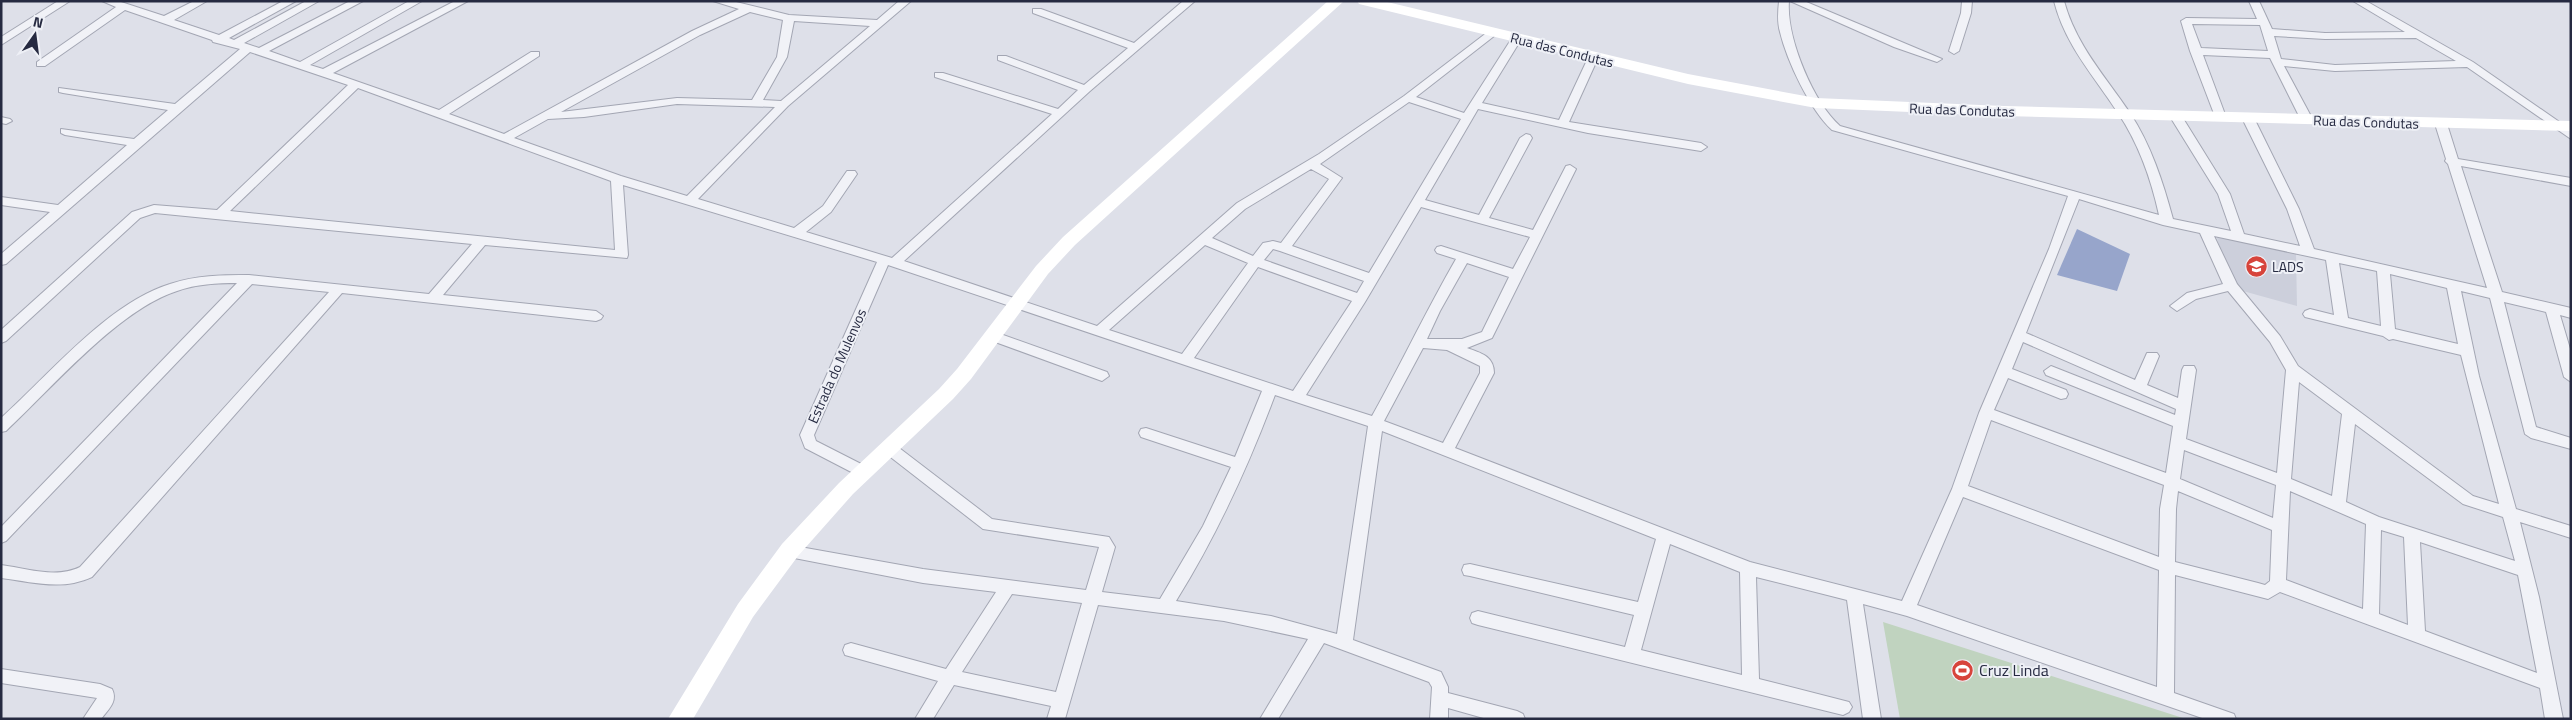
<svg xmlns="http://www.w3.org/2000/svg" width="2572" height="720" viewBox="0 0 2572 720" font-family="'Titillium Web',sans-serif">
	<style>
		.built { fill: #cccfdb }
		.green { fill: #c0d3bf }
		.water { fill: #97a5cb }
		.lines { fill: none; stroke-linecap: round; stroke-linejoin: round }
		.street-casing { stroke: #a3a6b3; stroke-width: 2 }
		.street { fill: #f1f2f7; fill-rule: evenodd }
		.secondary { fill: #fff; fill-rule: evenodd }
		.labels { text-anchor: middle; stroke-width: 4; stroke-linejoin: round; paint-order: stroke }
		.street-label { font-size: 14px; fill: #262a41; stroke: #eef0f6 }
		.poi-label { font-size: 14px; fill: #262a41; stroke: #eef0f6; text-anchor: start }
		.near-poi-label { font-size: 16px; fill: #262a41; stroke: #eef0f6; text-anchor: start }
	</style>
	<rect width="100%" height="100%" fill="#dee0e9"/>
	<polygon class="built" points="2216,235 2296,252 2297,306 2232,288"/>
	<polygon class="green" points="1883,622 2186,719 1900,719"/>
	<polygon class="water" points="2077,229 2130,254 2117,291 2057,275"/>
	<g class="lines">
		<defs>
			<g id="street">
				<polygon points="58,1 70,1 1,45 1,37"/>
				<path d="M 102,1 L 118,1 L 164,16 L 194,1 L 207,1 L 174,20 L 219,35 L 283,1 L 296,1 L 229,38 L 234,40 L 306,1 L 319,1 L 244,43 L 259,48 L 350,1 L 363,1 L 269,51 L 300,62 L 409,1 L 422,1 L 310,65 L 323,69 L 455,1 L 468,1 L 333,73 L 439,110 L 531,52 L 539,52 L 539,56 L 449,114 L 504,134 L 692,31 L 739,9 L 713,1 L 732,1 L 789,15 L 877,20 L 899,1 L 911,1 L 788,106 L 698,199 L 794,228 L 823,206 L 847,171 L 855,171 L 857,174 L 831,212 L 806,232 L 892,258 L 1052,114 L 935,77 L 935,73 L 943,73 L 1058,109 L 1078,90 L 998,60 L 998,56 L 1006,56 L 1084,85 L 1128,48 L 1033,13 L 1033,9 L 1041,9 L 1134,43 L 1183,1 L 1195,1 L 1090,91 L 904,261 L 1097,326 L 1237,203 L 1319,154 L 1404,96 L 1489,31 L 1493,30 L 1498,33 L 1416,97 L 1464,113 L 1512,38 L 1517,35 L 1522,38 L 1482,103 L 1559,120 L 1588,58 L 1589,56 L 1597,56 L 1598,58 L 1569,122 L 1701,143 L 1707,147 L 1701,151 L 1588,133 L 1478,109 L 1425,200 L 1479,215 L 1520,138 L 1526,134 L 1530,135 L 1532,138 L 1489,218 L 1533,230 L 1566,166 L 1570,165 L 1576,169 L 1492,338 L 1467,348 C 1481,353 1494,356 1494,373 L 1455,448 L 1750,562 L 1902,601 L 1952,489 L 1979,413 L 2049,249 L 2068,196 L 1832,130 C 1810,110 1787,61 1780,32 C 1777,22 1778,11 1779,1 L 1789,1 C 1786,37 1813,102 1840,126 L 2159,215 C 2151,179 2139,144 2118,113 C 2094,76 2065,45 2054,1 L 2064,1 C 2076,45 2105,76 2130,113 C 2151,145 2163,182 2173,219 L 2231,231 L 2218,194 L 2169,115 L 2175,112 L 2181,115 L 2230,194 L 2244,234 L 2300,246 L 2287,209 L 2242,118 L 2248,115 L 2254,118 L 2299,209 L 2314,249 L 2487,288 L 2448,164 L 2445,161 L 2446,159 L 2435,124 L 2437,122 L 2441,121 L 2447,124 L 2458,159 L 2571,178 L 2571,186 L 2461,166 L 2502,292 L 2571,308 L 2571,318 L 2560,315 L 2571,352 L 2571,382 L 2564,377 L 2546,312 L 2504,302 L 2536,427 L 2571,438 L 2571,449 L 2531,438 L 2525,434 L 2490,298 L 2461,291 L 2479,376 L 2516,509 L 2571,526 L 2571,538 L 2520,522 L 2539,597 L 2563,719 L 2545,719 L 2540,688 L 2280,592 L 2268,599 L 2175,575 L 2174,693 L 2234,714 L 2236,719 L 2205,719 L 1907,616 L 1863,604 L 1881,719 L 1863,719 L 1847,600 L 1756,577 L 1759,679 L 1849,702 L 1852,707 L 1849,712 L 1843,715 L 1478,625 L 1472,623 L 1470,618 L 1472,613 L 1478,611 L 1625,647 L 1634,615 L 1470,576 L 1464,575 L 1462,570 L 1464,565 L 1470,564 L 1638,602 L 1656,539 L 1382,431 L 1353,640 L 1441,672 L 1448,687 L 1448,693 L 1517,711 L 1523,714 L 1525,719 L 1487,719 L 1448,708 L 1448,719 L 1430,719 L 1432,687 L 1429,682 L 1324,643 L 1278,719 L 1260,719 L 1308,639 L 1224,621 L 1098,605 L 1065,719 L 1047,719 L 1051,706 L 954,685 L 933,719 L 915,719 L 938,681 L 845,655 L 843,650 L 845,645 L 851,643 L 946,669 L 996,592 L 923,583 L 789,557 L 783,555 L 781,551 L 783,547 L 789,545 L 923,569 L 1086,590 L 1099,547 L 983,529 L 884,452 L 882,448 L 884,444 L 894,444 L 992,519 L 1109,537 L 1115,547 L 1102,592 L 1160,599 L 1203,526 L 1231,467 L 1141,437 L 1139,433 L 1141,429 L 1146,428 L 1235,457 L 1262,391 L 888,265 L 814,435 L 816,441 L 869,468 L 871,472 L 869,476 L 859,476 L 805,448 L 800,435 L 877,262 L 623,185 L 628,255 L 627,258 L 485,245 L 443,295 L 596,311 L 603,316 L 601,319 L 596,321 L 342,293 L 92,577 C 62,591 33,582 1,578 L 1,565 C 26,568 56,579 80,567 L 329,292 L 252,284 L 6,541 L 1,543 L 1,527 L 237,283 C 217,283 196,284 177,291 C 118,310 52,388 6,431 L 1,432 L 1,418 C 49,375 108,303 170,284 C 196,275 222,275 249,275 L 429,294 L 472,244 L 155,213 L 140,218 L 6,341 L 1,343 L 1,330 L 132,212 L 154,205 L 217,210 L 348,85 L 250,52 L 6,264 L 1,265 L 1,254 L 50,212 L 1,205 L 1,197 L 58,205 L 127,145 L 65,135 L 61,133 L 61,129 L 134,139 L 168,110 L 63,93 L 59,92 L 59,88 L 175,104 L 240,49 L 213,42 L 212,40 L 125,10 L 45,66 L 37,66 L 37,62 L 116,7 ZM 750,12 L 783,20 L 777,57 L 752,100 L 677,98 L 561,112 L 700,35 ZM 794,21 L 870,26 L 781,101 L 763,100 L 787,57 ZM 358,88 L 611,181 L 615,250 L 230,211 ZM 1409,102 L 1461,119 L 1369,273 L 1292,246 L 1342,178 L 1320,164 ZM 677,104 L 775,107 L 687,196 L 621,176 L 514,138 L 548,119 L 584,117 ZM 1311,169 L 1329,179 L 1281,243 L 1273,241 L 1263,243 L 1253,256 L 1212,238 L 1245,209 ZM 2079,199 L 2163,225 L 2200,233 L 2223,284 L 2187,293 L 2170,306 L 2177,311 L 2196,299 L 2228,291 L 2270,342 L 2286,370 L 2277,473 L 2186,439 L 2196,370 L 2194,366 L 2184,366 L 2182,370 L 2178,398 L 2147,385 L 2159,356 L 2157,353 L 2147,353 L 2135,380 L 2026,333 ZM 1421,207 L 1530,237 L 1513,269 L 1441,246 L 1437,247 L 1435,250 L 1437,253 L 1456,259 C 1426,311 1401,364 1372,416 L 1306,395 L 1365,302 ZM 2214,236 L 2326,260 L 2334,315 L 2310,309 L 2305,311 L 2303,314 L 2305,317 L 2383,336 L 2389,340 L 2393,339 L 2461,355 L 2499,504 L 2473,496 L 2298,366 L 2280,336 L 2237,284 ZM 1205,245 L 1248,263 L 1182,354 L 1109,330 ZM 1273,249 L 1280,251 L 1364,281 L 1357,293 L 1264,260 ZM 1467,263 L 1509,277 L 1482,332 L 1462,339 L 1427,339 L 1440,311 ZM 2339,263 L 2377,271 L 2381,326 L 2348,318 ZM 1258,267 L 1352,301 L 1293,391 L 1194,358 ZM 2390,274 L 2447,288 L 2458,344 L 2395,329 ZM 2023,342 L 2176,409 L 2175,415 L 2051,366 L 2044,371 L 2046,375 L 2173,426 L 2166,473 L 1994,410 L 2008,378 L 2061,399 L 2066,398 L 2068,394 L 2066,390 L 2012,369 ZM 1423,348 L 1447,350 L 1480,366 L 1480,373 L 1443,443 L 1384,421 ZM 2299,382 L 2342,414 L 2332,496 L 2291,479 ZM 1275,395 L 1368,426 L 1337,634 L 1271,616 L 1176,601 C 1217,535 1248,467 1275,395 ZM 1991,420 L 2164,485 L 2160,509 L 2159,557 L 1968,486 ZM 2355,424 L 2463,504 L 2503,517 L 2515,561 L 2379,517 L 2346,502 ZM 2184,450 L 2276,485 L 2273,518 L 2180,479 ZM 2178,491 L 2272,530 L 2270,581 L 2265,585 L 2258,583 L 2175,562 L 2176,509 ZM 2290,491 L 2366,524 L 2363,609 L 2286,580 ZM 1963,497 L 2159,570 L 2157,687 L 1917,605 ZM 2381,530 L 2404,537 L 2408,625 L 2379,614 ZM 2420,542 L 2518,575 L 2537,673 L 2425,631 ZM 1670,544 L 1740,572 L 1742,675 L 1641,650 ZM 1012,594 L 1082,603 L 1056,692 L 962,672 Z"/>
				<polygon points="1790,1 1804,1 1942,59 1937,62 1894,47"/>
				<polygon points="1962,1 1972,1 1971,13 1959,51 1954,54 1949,51 1961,13"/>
				<path d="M 2249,1 L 2259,1 L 2272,29 L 2325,33 L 2405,32 L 2353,1 L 2366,1 L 2473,62 L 2571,130 L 2571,139 L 2467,67 L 2335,71 L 2284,66 L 2313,120 L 2307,123 L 2301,120 L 2270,58 L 2203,55 L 2226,117 L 2224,119 L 2216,119 L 2190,51 L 2181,21 L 2186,18 L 2257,19 ZM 2192,24 L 2260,25 L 2268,51 L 2201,48 ZM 2274,36 L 2325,39 L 2416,38 L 2456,61 L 2335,65 L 2281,59 Z"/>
				<polygon points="1,117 10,119 12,121 6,124 1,123"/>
				<polygon points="992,331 1107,372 1109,376 1102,381 987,339 985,336"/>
				<path d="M 1,669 L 100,684 L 112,689 C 118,701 109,709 101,719 L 83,719 L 97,698 L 1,683 Z"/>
			</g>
		</defs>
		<use href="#street" class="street-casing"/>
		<use href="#street" class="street"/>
		<g class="secondary">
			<polygon points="1328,1 1344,1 1075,245 1048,274 971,379 953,399 853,494 798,556 753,617 693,719 668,719 738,604 782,544 839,483 939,389 957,369 1036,266 1063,237"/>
			<polygon points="1357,1 1383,1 1688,74 1816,98 2004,106 2571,121 2571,131 2004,116 1816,108 1688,84 1359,4"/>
		</g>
	</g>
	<defs>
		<symbol id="university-disc" viewBox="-11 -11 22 22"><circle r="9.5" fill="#d7443b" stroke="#eef0f6"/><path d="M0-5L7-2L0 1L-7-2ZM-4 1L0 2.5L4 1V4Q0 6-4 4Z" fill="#fff"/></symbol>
		<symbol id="stadium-disc" viewBox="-11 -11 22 22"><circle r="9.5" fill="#d7443b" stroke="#eef0f6"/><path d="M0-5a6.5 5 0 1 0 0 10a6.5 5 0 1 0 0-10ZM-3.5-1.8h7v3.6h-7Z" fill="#fff"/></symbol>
	</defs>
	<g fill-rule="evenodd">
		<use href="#university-disc" x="2244" y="254" width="25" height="25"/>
		<use href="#stadium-disc" x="1950" y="658" width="25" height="25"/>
	</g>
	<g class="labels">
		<g class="street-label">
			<text transform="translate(1562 50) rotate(14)" y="5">Rua das Condutas</text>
			<text transform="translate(1962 110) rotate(2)" y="5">Rua das Condutas</text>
			<text transform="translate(2366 122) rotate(2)" y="5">Rua das Condutas</text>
			<text transform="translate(837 366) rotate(-66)" y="5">Estrada do Mulenvos</text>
		</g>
		<g class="poi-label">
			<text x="2272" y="272">LADS</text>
		</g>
		<g class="near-poi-label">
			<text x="1979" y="676">Cruz Linda</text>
		</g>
	</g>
	<rect width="2572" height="720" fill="none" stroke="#262a41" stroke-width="5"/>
	<g transform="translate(35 35) rotate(14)" stroke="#eef0f6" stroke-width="4" paint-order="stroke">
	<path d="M0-4L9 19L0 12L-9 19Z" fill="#262a41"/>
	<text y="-8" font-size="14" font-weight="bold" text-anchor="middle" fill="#262a41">N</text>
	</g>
</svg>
